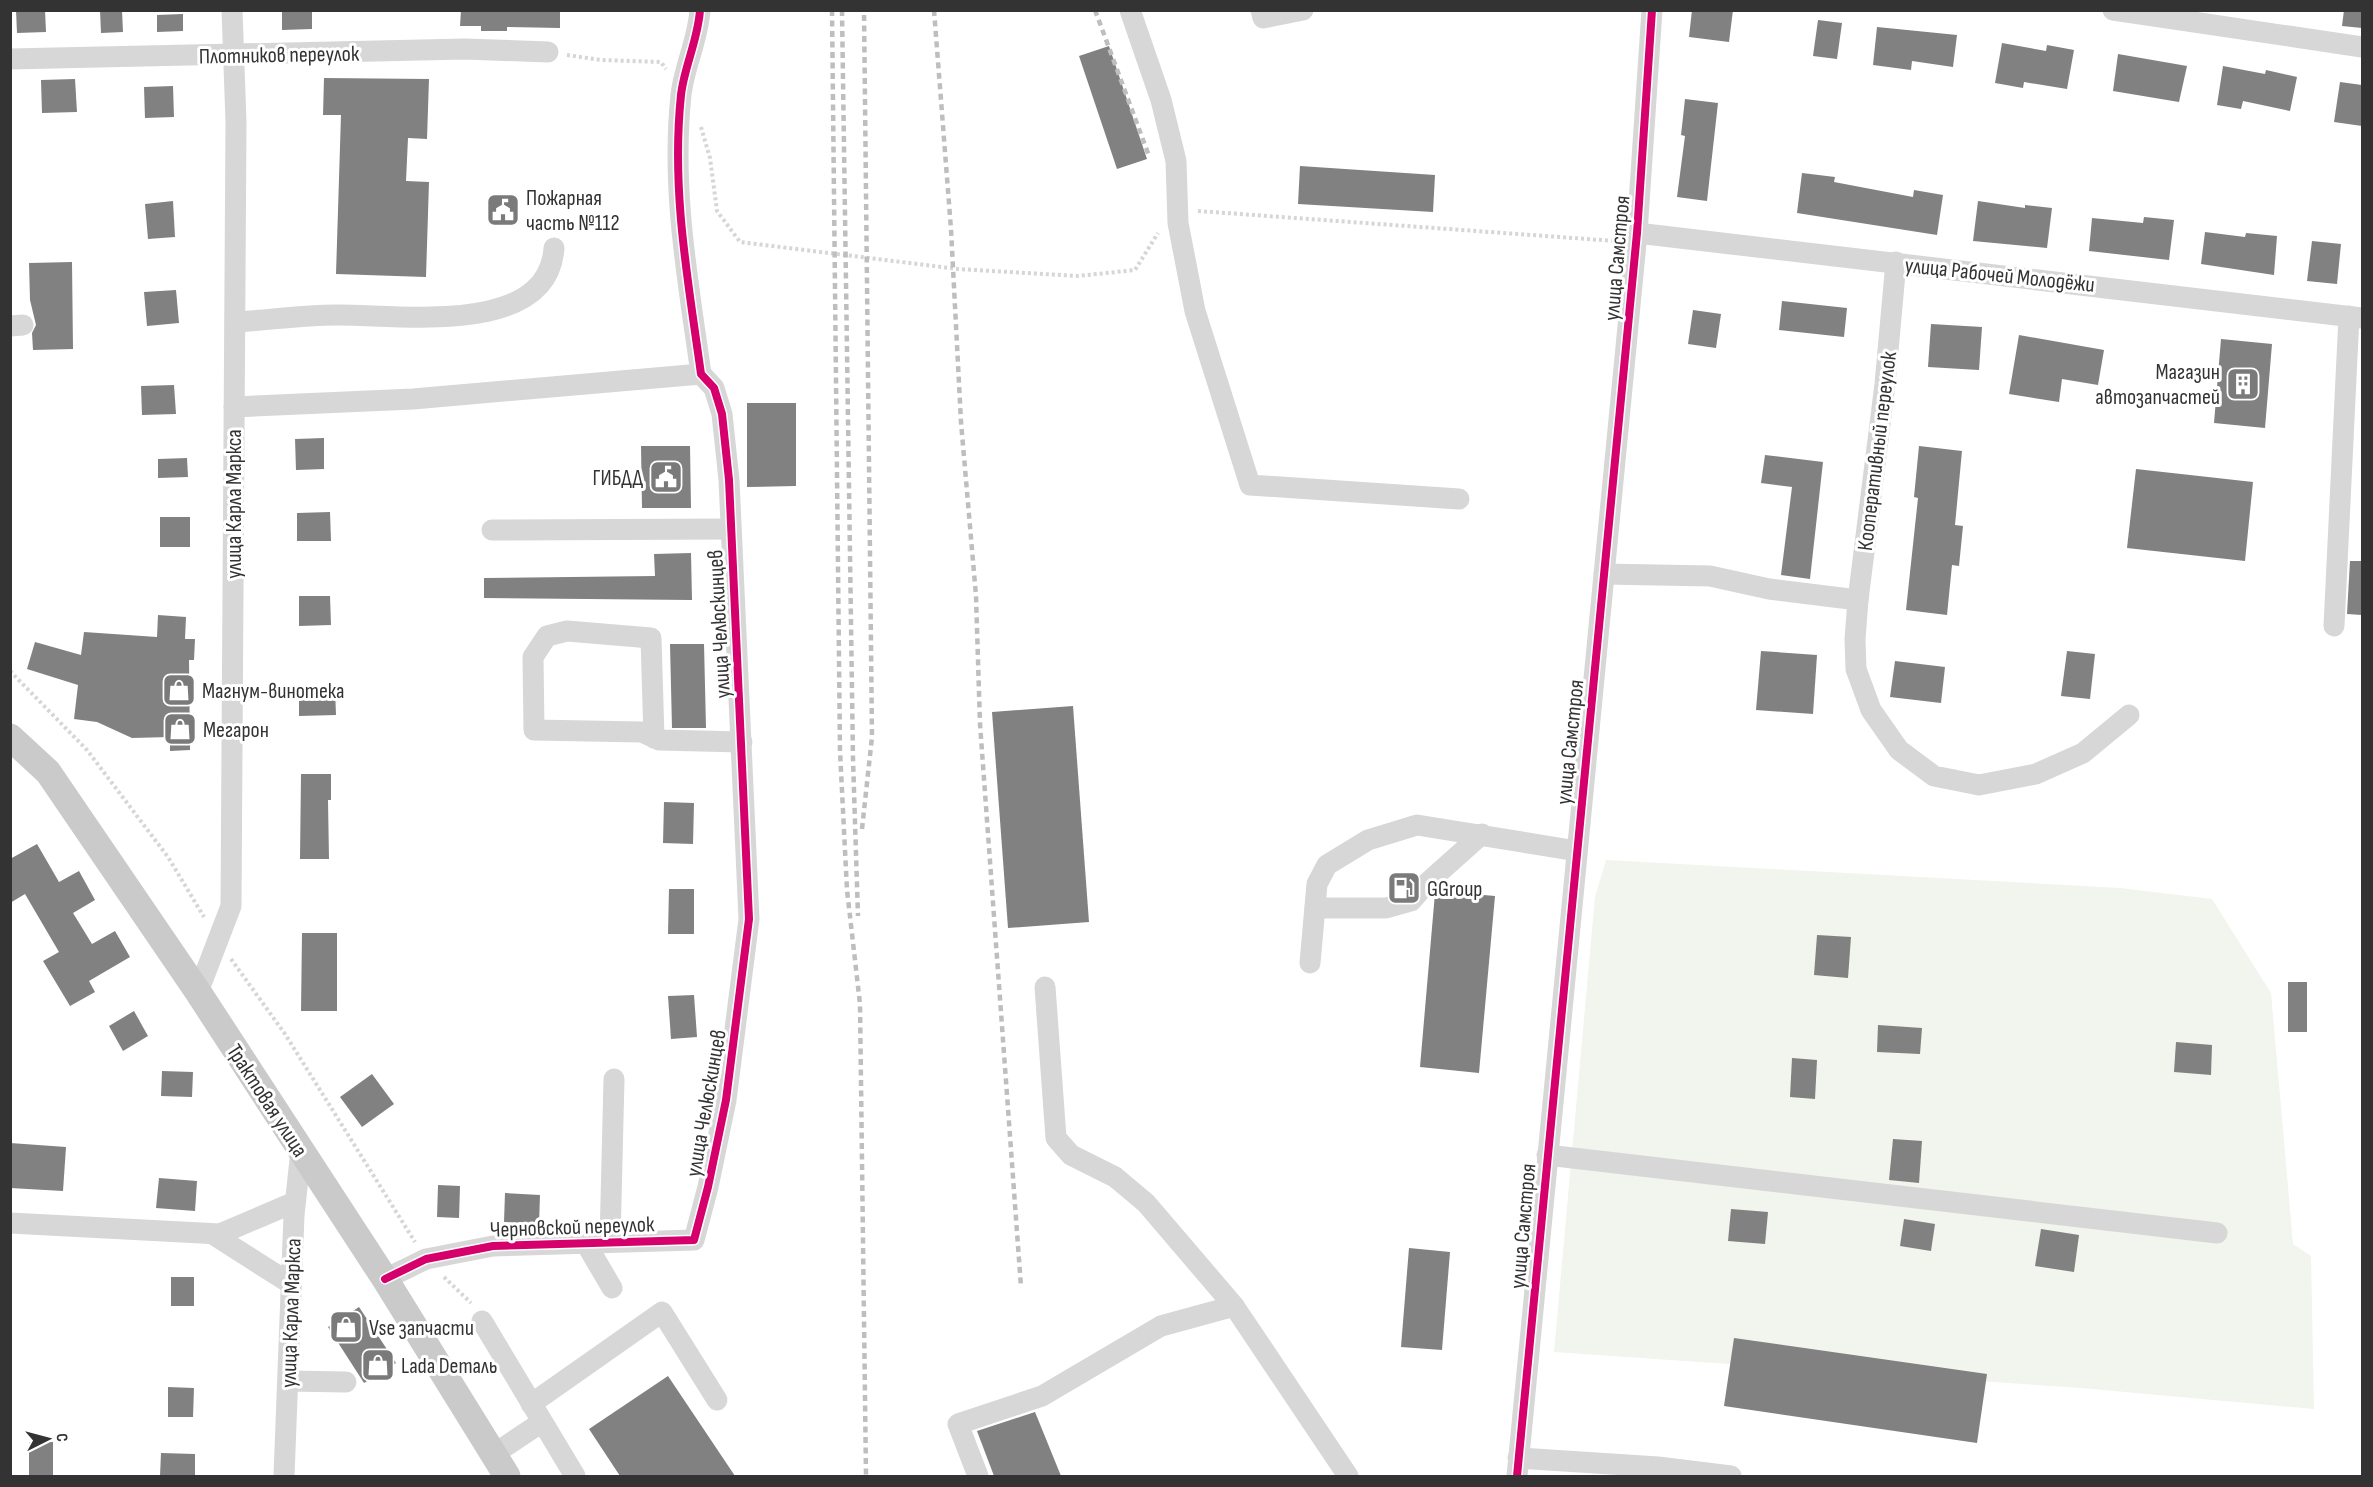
<svg xmlns="http://www.w3.org/2000/svg" width="2373" height="1487" viewBox="0 0 2373 1487" font-family="'Sofia Sans Condensed',sans-serif">
	<style>
		.green { fill: #f1f5ed }
		.building { fill: #818181 }
		.lines { fill: none; stroke-linecap: round; stroke-linejoin: round }
		.path { stroke: #d6d6d6; stroke-width: 4; stroke-dasharray: 3 3; stroke-linecap: butt }
		.minor { stroke: #d7d7d7; stroke-width: 21 }
		.major { stroke: #cacaca; stroke-width: 27 }
		.rail { stroke: #bebebe; stroke-width: 4.5; stroke-dasharray: 6 4.5; stroke-linecap: butt }
		.cycleway-casing { stroke: #fff; stroke-width: 11 }
		.cycleway { stroke: #d6006c; stroke-width: 8 }
		.labels { text-anchor: middle; stroke-width: 6; stroke-linejoin: round; paint-order: stroke }
		.street-label { font-size: 22px; fill: #333; stroke: #fff }
		.poi-label { font-size: 22px; fill: #333; stroke: #fff; text-anchor: start }
	</style>
	<rect width="100%" height="100%" fill="#fff"/>
	<polygon class="green" points="1606,860 2120,888 2212,899 2271,993 2293,1244 2311,1256 2314,1409 2081,1388 1554,1352 1595,897"/>
	<g class="building">
		<polygon points="16,10 45,10 46,32 17,33"/>
		<polygon points="100,10 122,10 123,32 101,33"/>
		<polygon points="282,10 312,10 312,29 282,30"/>
		<polygon points="461,10 560,10 560,28 507,27 507,31 481,31 481,26 460,26"/>
		<polygon points="1692,10 1733,10 1729,42 1689,37"/>
		<polygon points="2344,10 2362,10 2362,28 2342,26"/>
		<polygon points="183,14 183,31 157,32 157,15"/>
		<polygon points="1818,20 1842,23 1837,59 1813,56"/>
		<polygon points="1877,27 1957,35 1953,67 1912,61 1911,70 1873,65"/>
		<polygon points="2002,43 2046,51 2047,45 2074,50 2067,89 2024,82 2023,88 1995,83"/>
		<polygon points="1109,46 1147,159 1117,169 1079,56"/>
		<polygon points="2118,54 2187,66 2179,102 2113,91"/>
		<polygon points="2223,66 2265,74 2266,70 2297,77 2290,111 2243,101 2241,109 2217,105"/>
		<polygon points="324,78 429,79 427,139 408,138 406,181 429,182 426,277 336,274 341,115 323,115"/>
		<polygon points="75,79 77,112 42,113 41,80"/>
		<polygon points="2340,82 2362,85 2362,126 2334,122"/>
		<polygon points="173,86 174,117 145,118 144,87"/>
		<polygon points="1685,99 1718,103 1707,201 1677,197 1685,136 1681,135"/>
		<polygon points="1300,166 1435,175 1433,212 1298,204"/>
		<polygon points="1802,173 1835,177 1834,182 1913,197 1914,190 1943,195 1937,235 1797,213"/>
		<polygon points="173,201 175,237 148,239 145,204"/>
		<polygon points="1978,201 2025,208 2025,205 2052,208 2047,248 1973,241"/>
		<polygon points="2144,217 2174,220 2169,260 2089,251 2092,218 2143,223"/>
		<polygon points="2205,232 2245,237 2246,233 2277,236 2274,275 2201,264"/>
		<polygon points="2312,241 2341,244 2337,284 2307,281"/>
		<polygon points="72,262 73,349 33,350 32,333 36,325 30,300 29,263"/>
		<polygon points="176,290 179,323 147,326 144,292"/>
		<polygon points="1782,301 1847,308 1844,337 1779,330"/>
		<polygon points="1693,310 1721,314 1716,348 1688,344"/>
		<polygon points="1931,324 1982,327 1979,370 1928,367"/>
		<polygon points="2019,335 2104,350 2098,385 2062,379 2059,402 2009,394"/>
		<polygon points="2221,339 2272,344 2265,428 2214,423"/>
		<polygon points="174,385 176,414 142,415 141,386"/>
		<polygon points="747,403 796,403 796,486 747,487"/>
		<polygon points="324,438 324,469 296,470 295,439"/>
		<polygon points="641,446 690,446 691,508 642,508"/>
		<polygon points="1919,446 1962,451 1955,525 1963,526 1959,566 1952,565 1947,615 1906,610 1918,498 1914,497"/>
		<polygon points="1765,455 1823,462 1810,579 1781,575 1792,487 1761,483"/>
		<polygon points="187,458 188,477 158,478 158,459"/>
		<polygon points="2136,469 2253,482 2245,561 2127,548"/>
		<polygon points="330,512 331,541 297,541 297,513"/>
		<rect x="160" y="517" width="30" height="30"/>
		<polygon points="691,553 692,600 484,598 484,578 655,576 654,554"/>
		<polygon points="2350,561 2362,561 2362,615 2347,614"/>
		<polygon points="299,596 330,596 331,625 299,626"/>
		<polygon points="158,615 186,617 185,639 195,639 194,660 189,660 190,750 170,751 170,737 132,738 97,722 74,719 78,685 27,669 35,642 81,655 84,632 157,637"/>
		<polygon points="670,644 704,644 706,728 672,728"/>
		<polygon points="1761,651 1817,655 1813,714 1756,710"/>
		<polygon points="2067,651 2095,654 2090,699 2061,696"/>
		<polygon points="1895,661 1945,667 1941,703 1890,697"/>
		<polygon points="335,689 336,715 299,716 299,690"/>
		<polygon points="1073,706 1089,922 1008,928 992,712"/>
		<polygon points="301,774 331,774 331,800 328,800 329,859 300,859"/>
		<polygon points="664,802 694,803 693,844 663,843"/>
		<polygon points="37,844 59,882 79,871 95,900 73,913 92,944 115,931 130,957 89,981 95,992 70,1006 43,961 59,952 25,894 10,903 10,859"/>
		<polygon points="669,889 694,889 694,934 668,934"/>
		<polygon points="1438,891 1495,896 1479,1073 1420,1067 1435,893"/>
		<polygon points="302,933 337,933 337,1011 301,1011"/>
		<polygon points="1817,935 1851,937 1848,978 1814,975"/>
		<rect x="2288" y="982" width="19" height="50"/>
		<polygon points="694,995 697,1037 671,1039 668,996"/>
		<polygon points="134,1011 148,1036 123,1051 109,1026"/>
		<polygon points="1878,1025 1922,1028 1920,1054 1877,1052"/>
		<polygon points="2176,1042 2212,1045 2211,1075 2174,1072"/>
		<polygon points="1792,1058 1817,1060 1815,1099 1790,1097"/>
		<polygon points="162,1071 193,1072 192,1097 161,1096"/>
		<polygon points="372,1074 394,1104 362,1127 340,1097"/>
		<polygon points="1893,1139 1922,1141 1919,1183 1889,1180"/>
		<polygon points="10,1143 66,1147 63,1191 10,1188"/>
		<polygon points="159,1178 197,1181 195,1211 156,1208"/>
		<polygon points="438,1185 460,1186 459,1218 437,1217"/>
		<polygon points="505,1193 540,1195 539,1224 504,1222"/>
		<polygon points="1731,1209 1768,1212 1765,1244 1728,1241"/>
		<polygon points="1904,1219 1935,1224 1931,1251 1900,1246"/>
		<polygon points="2041,1229 2079,1235 2074,1272 2035,1266"/>
		<polygon points="1409,1248 1450,1252 1442,1350 1401,1347"/>
		<rect x="171" y="1277" width="23" height="29"/>
		<polygon points="359,1307 396,1363 364,1383 328,1327"/>
		<polygon points="1734,1338 1987,1374 1977,1443 1724,1406"/>
		<polygon points="668,1376 735,1476 620,1476 589,1429"/>
		<polygon points="168,1387 194,1388 193,1417 168,1417"/>
		<polygon points="1035,1412 1061,1476 994,1476 977,1431"/>
		<rect x="29" y="1442" width="24" height="34"/>
		<polygon points="161,1453 195,1454 195,1476 160,1476"/>
	</g>
	<g class="lines">
		<g class="path">
			<polyline points="567,55 601,60 661,62 666,69"/>
			<polyline points="701,127 710,158 717,211 740,242 958,269 1078,276 1135,270 1158,233"/>
			<polyline points="1198,211 1615,241"/>
			<polyline points="10,671 87,750 168,857 204,917"/>
			<polyline points="231,959 285,1034 415,1242"/>
			<polyline points="444,1277 471,1303"/>
		</g>
		<g class="minor">
			<polyline points="1130,10 1161,100 1176,161 1178,223 1195,311 1250,485 1459,499"/>
			<polyline points="1261,10 1263,18 1303,10"/>
			<polyline points="2113,10 2362,47"/>
			<polyline points="10,59 465,49 548,52"/>
			<polyline points="1637,233 2362,318"/>
			<polyline points="1896,262 1885,384 1858,600 1855,639 1856,669 1871,710 1899,750 1934,776 1979,785 2036,774 2083,753 2129,715"/>
			<path d="M 235,322 C 269,320 303,315 336,315 C 397,314 548,338 554,248"/>
			<polyline points="10,326 23,325"/>
			<polyline points="234,407 413,399 701,374"/>
			<polyline points="492,530 731,529"/>
			<polyline points="1604,574 1710,576 1769,589 1858,600"/>
			<polyline points="2334,626 2349,316"/>
			<polyline points="654,738 651,638 567,631 547,636 533,657 534,730 642,732 659,740 742,742"/>
			<polyline points="1315,908 1386,908 1411,901 1426,884 1482,834"/>
			<polyline points="1310,963 1317,884 1327,865 1368,840 1417,825 1577,851"/>
			<polyline points="1045,987 1056,1138 1071,1155 1115,1177 1146,1203 1234,1306 1348,1476"/>
			<polyline points="198,992 231,906 236,122 232,10"/>
			<polyline points="1547,1155 2217,1233"/>
			<polyline points="10,1223 220,1234 295,1202"/>
			<polyline points="214,1235 291,1284"/>
			<polyline points="585,1242 612,1288"/>
			<polyline points="610,1242 614,1079"/>
			<path d="M 385,1279 L 426,1259 L 493,1246 L 694,1240 L 708,1187 L 726,1100 L 749,919 L 729,480 L 722,414 L 714,388 L 701,374 C 688,280 671,190 681,95 C 684,67 698,40 700,10"/>
			<polyline points="482,1321 575,1476"/>
			<polyline points="288,1381 346,1382"/>
			<polyline points="531,1404 662,1312 717,1400"/>
			<polyline points="494,1454 542,1422"/>
			<polyline points="1518,1458 1658,1467 1731,1476"/>
			<polyline points="284,1476 294,1215 301,1151"/>
			<polyline points="978,1476 958,1424 1042,1396 1161,1326 1234,1306"/>
			<polyline points="1517,1476 1637,233 1652,10"/>
		</g>
		<polyline class="major" points="10,737 48,772 198,992 385,1279 507,1476"/>
		<g class="rail">
			<polyline points="832,10 840,751 847,890 860,1004 866,1476"/>
			<polyline points="842,10 853,759 858,916"/>
			<polyline points="934,10 951,229 961,422 976,596 980,724 1021,1287"/>
			<polyline points="1095,10 1149,156"/>
			<polyline points="862,829 872,737 864,10"/>
		</g>
		<defs>
			<g id="cycleway">
				<path d="M 385,1279 L 426,1259 L 493,1246 L 694,1240 L 708,1187 L 726,1100 L 749,919 L 729,480 L 722,414 L 714,388 L 701,374 C 688,280 671,190 681,95 C 684,67 698,40 700,10"/>
				<polyline points="1517,1476 1637,233 1652,10"/>
			</g>
		</defs>
		<use href="#cycleway" class="cycleway-casing"/>
		<use href="#cycleway" class="cycleway"/>
	</g>
	<defs>
		<symbol id="civic-square" viewBox="-11 -11 22 22"><rect x="-9" y="-9" width="18" height="18" rx="4" fill="#7a7a7a" stroke="#fff"/><path d="M-.6-6.5H3V-4.5H.6V-3L4-1V1h2V6H-6V1h2V-1L-.6-3ZM-1.2 2.5V6h2.4V2.5Z" fill="#fff"/></symbol>
		<symbol id="building-square" viewBox="-11 -11 22 22"><rect x="-9" y="-9" width="18" height="18" rx="4" fill="#7a7a7a" stroke="#fff"/><path d="M-4-6H4V6H1V3H-1V6H-4ZM-2.5-4.3h1.7v1.8h-1.7ZM.8-4.3h1.7v1.8H.8ZM-2.5-1h1.7V.8h-1.7ZM.8-1h1.7V.8H.8Z" fill="#fff"/></symbol>
		<symbol id="shop-square" viewBox="-11 -11 22 22"><rect x="-9" y="-9" width="18" height="18" rx="4" fill="#7a7a7a" stroke="#fff"/><path d="M-5-2.5h2.3a2.7 3.5 0 0 1 5.4 0H5L5.5 6h-11ZM-1.5-2.5h3a1.5 2.3 0 0 0-3 0Z" fill="#fff"/></symbol>
		<symbol id="fuel-square" viewBox="-11 -11 22 22"><rect x="-9" y="-9" width="18" height="18" rx="4" fill="#7a7a7a" stroke="#fff"/><path d="M-5.5-6h7V0h2V4h1.3V-2.5L3-4.5l.8-.8L6-3V5H2.5V1h-1V6h-7ZM-4.2-4.7v3.2H.2V-4.7Z" fill="#fff"/></symbol>
	</defs>
	<g fill-rule="evenodd">
		<use href="#civic-square" x="484" y="191" width="38" height="38"/>
		<use href="#building-square" x="2224" y="365" width="38" height="38"/>
		<use href="#civic-square" x="647" y="458" width="38" height="38"/>
		<use href="#shop-square" x="160" y="671" width="38" height="38"/>
		<use href="#shop-square" x="161" y="710" width="38" height="38"/>
		<use href="#fuel-square" x="1385" y="869" width="38" height="38"/>
		<use href="#shop-square" x="327" y="1308" width="38" height="38"/>
		<use href="#shop-square" x="359" y="1346" width="38" height="38"/>
	</g>
	<g class="labels">
		<g class="street-label">
			<text transform="translate(279 54) rotate(-1)" y="8">Плотников переулок</text>
			<text transform="translate(1616 258) rotate(-85)" y="8">улица Самстроя</text>
			<text transform="translate(2000 274) rotate(6)" y="8">улица Рабочей Молодёжи</text>
			<text transform="translate(1876 451) rotate(-83)" y="8">Кооперативный переулок</text>
			<text transform="translate(233 504) rotate(-90)" y="8">улица Карла Маркса</text>
			<text transform="translate(718 624) rotate(-93)" y="8">улица Челюскинцев</text>
			<text transform="translate(1569 742) rotate(-84)" y="8">улица Самстроя</text>
			<text transform="translate(268 1100) rotate(57)" y="8">Трактовая улица</text>
			<text transform="translate(705 1103) rotate(-80)" y="8">улица Челюскинцев</text>
			<text transform="translate(572 1226) rotate(-2)" y="8">Черновской переулок</text>
			<text transform="translate(1522 1226) rotate(-85)" y="8">улица Самстроя</text>
			<text transform="translate(290 1313) rotate(-88)" y="8">улица Карла Маркса</text>
		</g>
		<g class="poi-label">
			<text x="526" y="205">Пожарная<tspan x="526" dy="25">часть №112</tspan></text>
			<text x="2220" y="379" text-anchor="end">Магазин<tspan x="2220" dy="25">автозапчастей</tspan></text>
			<text x="643" y="485" text-anchor="end">ГИБДД</text>
			<text x="202" y="698">Магнум-винотека</text>
			<text x="203" y="737">Мегарон</text>
			<text x="1427" y="896">GGroup</text>
			<text x="369" y="1335">Vse запчасти</text>
			<text x="401" y="1373">Lada Dеталь</text>
		</g>
	</g>
	<rect width="2373" height="1487" fill="none" stroke="#333333" stroke-width="24"/>
	<g transform="translate(48 1439) rotate(84)" stroke="#ffffff" stroke-width="4.5" paint-order="stroke">
	<path d="M0-4.5L10 22L0 15L-10 22Z" fill="#333333"/>
	<text y="-9" font-size="16" font-weight="bold" text-anchor="middle" fill="#333333">С</text>
	</g>
</svg>
